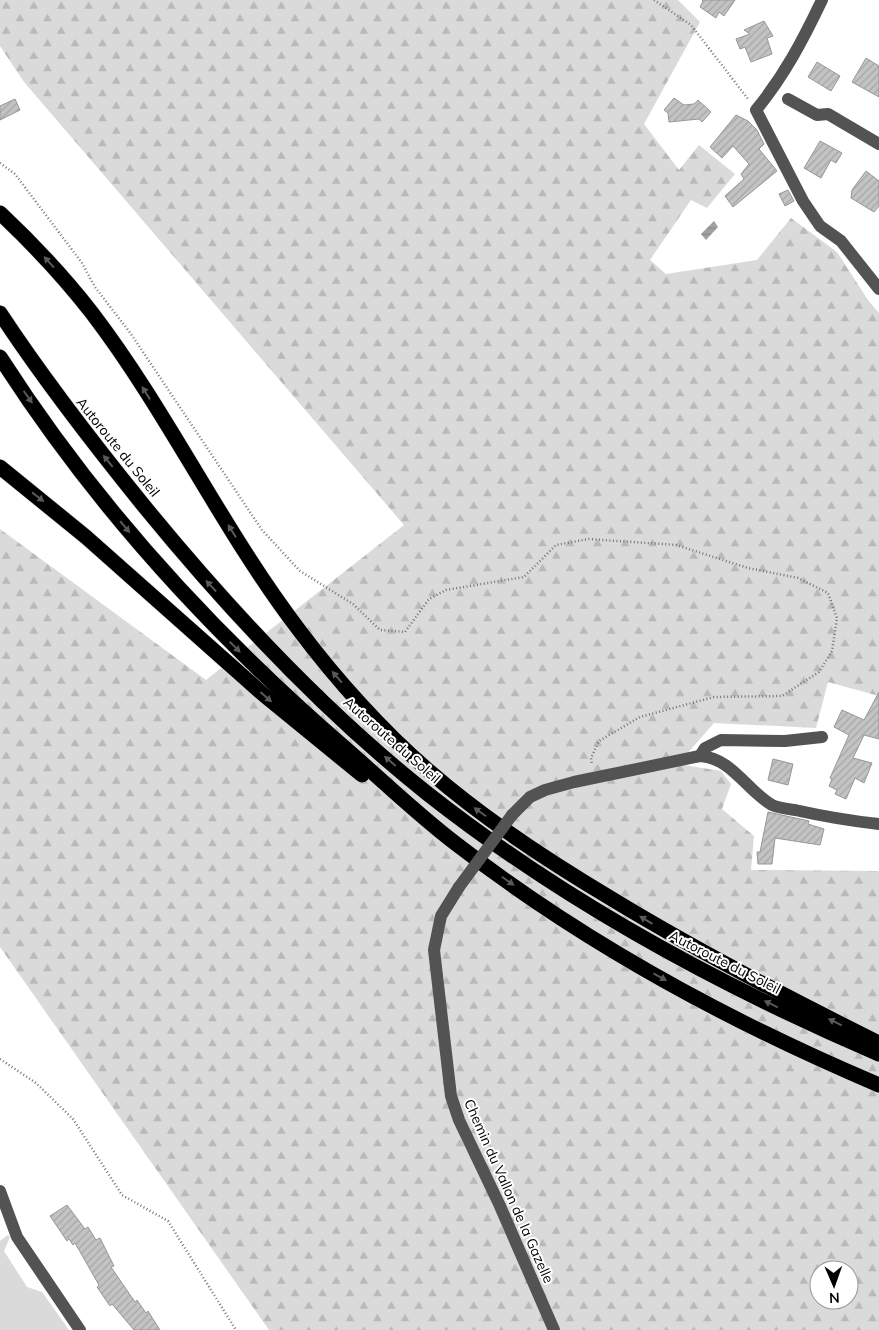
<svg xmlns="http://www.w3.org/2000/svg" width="879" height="1330" viewBox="0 0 879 1330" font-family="Mulish,sans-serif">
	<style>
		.green { fill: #dadada }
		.forest { fill: url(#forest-firs); fill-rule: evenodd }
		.water { fill: url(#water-rules) }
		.building { fill: url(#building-hatch); stroke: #979797 }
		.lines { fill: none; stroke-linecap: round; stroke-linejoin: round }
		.highway-casing { stroke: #dbdbdb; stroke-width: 16 }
		.path { stroke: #757575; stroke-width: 2.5; stroke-dasharray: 1 2.5; stroke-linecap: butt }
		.minor { stroke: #535353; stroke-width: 12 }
		.highway { stroke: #000; stroke-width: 15 }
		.minor-bridge { stroke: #535353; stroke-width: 12 }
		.oneway { fill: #595959 }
		.labels { text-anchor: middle; stroke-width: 4; stroke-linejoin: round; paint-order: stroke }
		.street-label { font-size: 14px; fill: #000; stroke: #fff }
	</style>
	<defs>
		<pattern id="forest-firs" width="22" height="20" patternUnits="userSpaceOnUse" patternTransform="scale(1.25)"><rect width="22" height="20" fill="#dadada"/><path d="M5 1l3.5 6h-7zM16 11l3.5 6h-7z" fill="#b9b9b9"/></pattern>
		<pattern id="water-rules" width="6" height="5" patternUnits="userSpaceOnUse" patternTransform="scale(1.25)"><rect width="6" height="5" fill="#a1a1a1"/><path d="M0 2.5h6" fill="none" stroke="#898989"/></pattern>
		<pattern id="building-hatch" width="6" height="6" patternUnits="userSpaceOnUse" patternTransform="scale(1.25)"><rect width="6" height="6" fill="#c3c3c3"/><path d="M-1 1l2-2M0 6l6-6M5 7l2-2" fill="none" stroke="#a6a6a6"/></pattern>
	</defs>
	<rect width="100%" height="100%" fill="#fff"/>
	<polygon class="green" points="8,1235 10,1237 4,1251 27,1287 42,1292 69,1330 0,1330 0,1241"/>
	<path class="forest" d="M 0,0 L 678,0 L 700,22 L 644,124 L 679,170 L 699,145 L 735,174 L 707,208 L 691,200 L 650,260 L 666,274 L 757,260 L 791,218 L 837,252 L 868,300 L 879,313 L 879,696 L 828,682 L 816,728 L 714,723 L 678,764 L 721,771 L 731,784 L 722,809 L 754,836 L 751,870 L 879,871 L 879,1330 L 269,1330 L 0,947 L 0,529 L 206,680 L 404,525 L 24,82 L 0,46 ZM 819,1270 L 849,1270 L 849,1300 L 819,1300 Z"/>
	<polygon class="water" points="714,221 718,227 706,240 701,234"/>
	<g class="building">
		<polygon points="702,0 735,0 724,16 719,12 716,18 700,7 703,1"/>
		<polygon points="764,21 773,36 767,38 772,54 751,62 745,47 740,49 736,39 750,34 744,30"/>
		<polygon points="866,58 879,66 879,97 852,82"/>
		<polygon points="817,62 840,76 831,91 808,77"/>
		<polygon points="674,98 684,105 694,104 698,100 711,112 702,122 699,119 669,122 668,113 664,110"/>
		<polygon points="15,99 20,110 0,120 0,106"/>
		<polygon points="736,115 748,121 757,130 764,144 759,149 777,171 733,207 725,196 744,179 741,174 749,164 733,146 722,158 710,147"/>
		<polygon points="820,141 842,153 836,163 831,160 821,178 804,168"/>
		<polygon points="866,171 879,181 879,206 874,212 851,198 852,190"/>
		<polygon points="788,190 794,201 785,206 779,194"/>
		<polygon points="879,692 879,739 864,735 853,758 872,763 864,783 855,778 846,799 835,794 837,790 829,786 832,779 830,778 849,735 834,727 842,710 864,720"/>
		<polygon points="773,759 793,764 788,785 768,780"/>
		<polygon points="768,812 809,821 808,824 824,829 820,845 775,838 772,864 758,864 757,852 760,852"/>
		<polygon points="67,1205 85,1229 88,1227 96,1240 100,1238 114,1266 111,1267 135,1302 137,1300 146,1313 148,1311 160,1330 134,1330 112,1304 110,1306 97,1287 99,1285 75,1243 73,1245 69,1239 67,1241 50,1216"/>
	</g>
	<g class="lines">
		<defs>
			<g id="highway">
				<path d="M 0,213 C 33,244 64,277 92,313 C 169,414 222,529 299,630 C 335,678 383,732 429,771 C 485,820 548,861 612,899 C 699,952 788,998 879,1043"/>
				<path d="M 0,313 C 44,380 93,443 144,506 C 229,610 322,710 428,794 C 564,901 720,986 879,1054"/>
				<path d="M 0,357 C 94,504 214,635 345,748 C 382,780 417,814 455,843 C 584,943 730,1022 879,1085"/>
				<polyline points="0,467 86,537 264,695 362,775"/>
			</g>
		</defs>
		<use href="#highway" class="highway-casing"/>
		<g class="path">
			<polyline points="654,0 691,25 748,99"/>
			<polyline points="0,163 15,174 82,263 95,287 131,334 262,530 300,571 353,604 380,630 405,632 429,599 446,590 524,577 556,545 589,539 676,545 748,568 798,578 828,593 837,618 832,651 819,672 782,696 714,697 640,717 599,741 591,758 592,765"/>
			<polyline points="0,1059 36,1083 73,1119 122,1195 168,1221 236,1330"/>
		</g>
		<g class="minor">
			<path d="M 822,0 C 803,40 784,76 756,110 L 803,201 L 820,226 L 841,241 L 879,289"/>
			<polyline points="788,99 817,115 828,114 879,144"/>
			<polyline points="700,756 705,748 721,740 785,741 822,737"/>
			<path d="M 512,815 L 530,797 L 545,790 L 574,782 L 700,756 C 732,758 746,790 772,805 C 778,808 788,809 795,810 C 822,816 851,821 879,824"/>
			<polyline points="459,887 441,916 434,950 451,1096 459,1120 500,1206 554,1330"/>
			<polyline points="0,1191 17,1237 80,1330"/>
		</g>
		<use href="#highway" class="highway"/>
		<polyline class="minor-bridge" points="459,887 512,815"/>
	</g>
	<defs><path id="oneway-solid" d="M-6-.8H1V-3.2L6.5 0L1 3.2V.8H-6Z" transform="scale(1.25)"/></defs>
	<g class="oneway">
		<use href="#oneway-solid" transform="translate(49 262) rotate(-132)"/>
		<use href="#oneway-solid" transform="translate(146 393) rotate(-122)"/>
		<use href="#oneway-solid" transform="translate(28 397) rotate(55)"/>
		<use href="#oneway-solid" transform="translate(108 461) rotate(-129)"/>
		<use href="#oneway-solid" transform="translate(38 497) rotate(38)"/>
		<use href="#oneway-solid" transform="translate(125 527) rotate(50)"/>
		<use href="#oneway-solid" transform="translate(232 531) rotate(-122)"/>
		<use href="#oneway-solid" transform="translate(211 586) rotate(-133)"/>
		<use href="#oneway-solid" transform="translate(235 647) rotate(45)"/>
		<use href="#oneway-solid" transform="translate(337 677) rotate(-131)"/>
		<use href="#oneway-solid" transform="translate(266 697) rotate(41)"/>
		<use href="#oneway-solid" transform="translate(390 761) rotate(-139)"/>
		<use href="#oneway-solid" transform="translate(480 812) rotate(-145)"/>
		<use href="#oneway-solid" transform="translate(508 881) rotate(35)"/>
		<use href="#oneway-solid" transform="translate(646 920) rotate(-149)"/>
		<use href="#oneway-solid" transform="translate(660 977) rotate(29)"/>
		<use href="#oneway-solid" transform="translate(771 1004) rotate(-154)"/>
		<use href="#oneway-solid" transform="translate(835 1022) rotate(-154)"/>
	</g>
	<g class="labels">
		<g class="street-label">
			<text transform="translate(118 447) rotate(51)" y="5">Autoroute du Soleil</text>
			<text transform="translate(392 740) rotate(41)" y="5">Autoroute du Soleil</text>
			<text transform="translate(725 962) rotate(27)" y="5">Autoroute du Soleil</text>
			<text transform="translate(509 1191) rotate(66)" y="5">Chemin du Vallon de la Gazelle</text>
		</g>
	</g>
	<g transform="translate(834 1285) rotate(178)"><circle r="24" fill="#ffffff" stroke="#999999"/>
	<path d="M0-4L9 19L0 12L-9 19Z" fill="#000000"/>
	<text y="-8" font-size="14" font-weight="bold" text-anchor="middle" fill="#000000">N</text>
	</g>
</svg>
